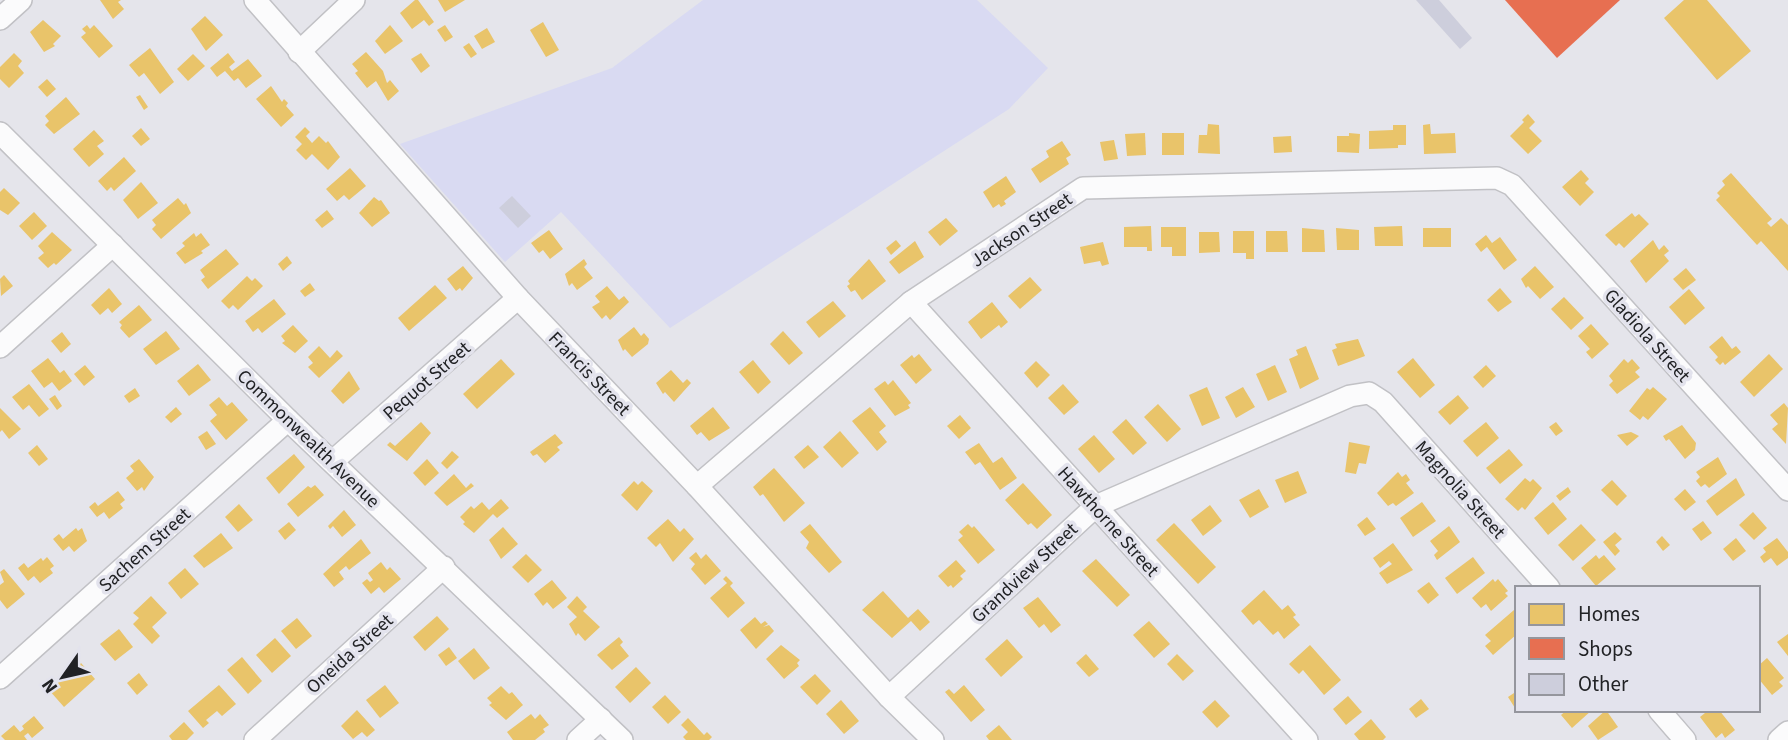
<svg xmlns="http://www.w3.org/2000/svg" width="1788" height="740" viewBox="0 0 1788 740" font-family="'Source Sans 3',sans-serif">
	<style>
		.green { fill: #d9daf2 }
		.homes { fill: #e9c46a }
		.shops { fill: #e76f51 }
		.building { fill: #cdcedc }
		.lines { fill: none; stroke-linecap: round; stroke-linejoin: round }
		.minor-casing { stroke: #c1c1c5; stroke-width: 24 }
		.minor { stroke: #fbfbfc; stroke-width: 21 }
		.labels { text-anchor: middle; stroke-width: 7; stroke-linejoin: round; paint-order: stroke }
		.street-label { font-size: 19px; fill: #212225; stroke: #e3e3ed }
	</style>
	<rect width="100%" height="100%" fill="#e5e5eb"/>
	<polygon class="green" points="703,0 977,0 1048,68 1009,109 670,328 561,212 505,262 400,144 612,68"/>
	<g class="homes">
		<polygon points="100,0 121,0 118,2 124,9 113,19"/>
		<polygon points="415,0 418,0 434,22 429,26 424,20 412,29 400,13"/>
		<polygon points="438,0 465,0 445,12"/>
		<polygon points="1684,0 1707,0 1751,51 1717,80 1664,18"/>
		<polygon points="205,16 223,35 206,51 191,29"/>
		<polygon points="43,20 61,36 53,44 55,46 44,52 30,32"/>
		<polygon points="543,22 559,50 546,57 530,30"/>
		<polygon points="87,25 90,29 94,25 113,46 99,58 81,37 86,33 82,29"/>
		<polygon points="390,25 403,41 385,54 375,41"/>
		<polygon points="445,25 453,37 445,42 437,30"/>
		<polygon points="487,28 495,42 482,49 474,36"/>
		<polygon points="469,43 477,54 471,58 463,47"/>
		<polygon points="150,48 174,82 160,94 144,73 139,77 129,65"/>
		<polygon points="366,52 383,71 387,83 390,80 399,91 388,101 376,81 367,88 355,73 358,71 352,64"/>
		<polygon points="14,53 22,61 18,66 24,73 9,88 0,79 0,67"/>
		<polygon points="228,53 235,62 229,67 232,71 248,59 262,76 246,88 238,78 234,81 225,71 217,77 210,68"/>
		<polygon points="421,53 430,66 421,73 411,59"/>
		<polygon points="193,54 205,66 188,81 177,69"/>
		<polygon points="47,79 56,89 47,97 38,87"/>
		<polygon points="271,86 282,102 284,99 288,103 286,106 294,115 281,127 256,99"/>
		<polygon points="140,95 148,107 144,110 136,97"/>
		<polygon points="66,97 80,114 54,134 45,125 49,121 45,116"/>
		<polygon points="1528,114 1535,122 1529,128 1542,141 1528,154 1510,136 1524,122 1522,120"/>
		<polygon points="1208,124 1219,125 1220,154 1198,153 1199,135 1207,135"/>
		<polygon points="1430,124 1431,134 1455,133 1456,153 1424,154 1423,125"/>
		<polygon points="1393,125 1406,125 1406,145 1398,145 1398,148 1369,149 1369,131 1393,130"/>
		<polygon points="305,127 310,132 306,136 312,143 319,136 326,143 328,141 340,157 328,170 312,154 306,160 296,150 302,144 295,137"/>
		<polygon points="141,128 150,139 141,146 132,136"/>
		<polygon points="94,130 104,141 97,146 104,154 89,167 73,149"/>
		<polygon points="1145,133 1146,155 1127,156 1125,134"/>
		<rect x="1162" y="133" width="22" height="22"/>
		<polygon points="1349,133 1360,134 1359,153 1337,152 1337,136 1349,136"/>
		<polygon points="1291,136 1292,152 1274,153 1273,137"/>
		<polygon points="1114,140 1118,159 1104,161 1100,142"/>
		<polygon points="1062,141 1071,155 1066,158 1069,164 1040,183 1031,169 1049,157 1046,151"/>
		<polygon points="124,157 136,171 114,191 111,187 107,191 98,181"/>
		<polygon points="350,168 366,186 349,200 344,195 337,201 326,189"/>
		<polygon points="1581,170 1589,179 1585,183 1594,192 1580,206 1562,187"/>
		<polygon points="1731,173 1772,219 1767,223 1771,227 1781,218 1788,225 1788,271 1761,241 1757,245 1716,200 1720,196 1717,193 1725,185 1722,181"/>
		<polygon points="1006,176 1016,192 1004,201 1006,204 1001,207 999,204 993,208 983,192"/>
		<polygon points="141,182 158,203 138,219 123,200"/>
		<polygon points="4,188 20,203 8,215 0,210 0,192"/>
		<polygon points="374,197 379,201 381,200 390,213 372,227 359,213"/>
		<polygon points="178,198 184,205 186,203 191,213 161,239 152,229 156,225 152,220"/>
		<polygon points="327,210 334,219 322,228 315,220"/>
		<polygon points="34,212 47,226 32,240 19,226"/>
		<polygon points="1632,213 1635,217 1639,214 1649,224 1624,248 1619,243 1616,246 1605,235"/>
		<polygon points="946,218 958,231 940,246 928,232"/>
		<polygon points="1151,226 1152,251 1147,251 1147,247 1124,247 1124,227"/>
		<polygon points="1402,226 1403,246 1375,246 1374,227"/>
		<polygon points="1161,227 1186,227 1186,256 1172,256 1172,247 1161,247"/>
		<polygon points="1302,228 1324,230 1325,252 1302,252"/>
		<polygon points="1336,228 1359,230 1359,250 1337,250"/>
		<rect x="1423" y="228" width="28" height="19"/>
		<polygon points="549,230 563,249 550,259 543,250 539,253 531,243"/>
		<polygon points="1233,231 1254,231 1254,259 1246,259 1246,253 1233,253"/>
		<polygon points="1266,231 1287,231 1288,252 1266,252"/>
		<polygon points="52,232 72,250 56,265 54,263 48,268 38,258 44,253 38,246"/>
		<polygon points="1199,232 1219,232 1220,252 1199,253"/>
		<polygon points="194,233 196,237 201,233 210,245 201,251 203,253 185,264 176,253 185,246 182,243"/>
		<polygon points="1486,235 1492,243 1500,237 1517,260 1504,270 1487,247 1481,252 1475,244"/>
		<polygon points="896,240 901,246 891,255 886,248"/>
		<polygon points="1653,240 1659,250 1664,245 1669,251 1664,255 1669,261 1646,283 1630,261"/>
		<polygon points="915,241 924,257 899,274 889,262"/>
		<polygon points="1103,242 1109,264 1102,266 1100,261 1084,264 1080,247"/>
		<polygon points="226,249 239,264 208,289 201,280 205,277 200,270"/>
		<polygon points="287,256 292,263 283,271 278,264"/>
		<polygon points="584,259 587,264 584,267 593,278 577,290 572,283 569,286 565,274"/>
		<polygon points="869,259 886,281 862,300 855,290 851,292 847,286 850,284 848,281"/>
		<polygon points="463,266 473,278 462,291 460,288 456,291 447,279"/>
		<polygon points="1535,266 1554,287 1540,299 1528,286 1526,288 1521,279"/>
		<polygon points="1686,268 1696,280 1683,290 1673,279"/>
		<polygon points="4,275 13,286 1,296 0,279"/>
		<polygon points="247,276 252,281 255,278 263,286 238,310 233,305 229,309 221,301"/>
		<polygon points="1030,277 1042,290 1020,309 1008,296"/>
		<polygon points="310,283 315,290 305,297 300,291"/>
		<polygon points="435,285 447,298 409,331 398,318"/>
		<polygon points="607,286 619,300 624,296 629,302 610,320 606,315 602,319 592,307 600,302 595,296"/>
		<polygon points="109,288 122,304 112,313 108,308 100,315 91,305"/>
		<polygon points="1500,288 1512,302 1498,312 1487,300"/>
		<polygon points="1689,289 1705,308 1685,325 1669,307"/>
		<polygon points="1564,297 1584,318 1571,330 1551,309"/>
		<polygon points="274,299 286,314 262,333 258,328 253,332 245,321"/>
		<polygon points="833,301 846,316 819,338 806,322"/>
		<polygon points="992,302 1008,322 1001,328 999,325 981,339 968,322"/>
		<polygon points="139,305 152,320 129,338 120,328 122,325 119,322"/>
		<polygon points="1591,324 1609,344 1592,359 1586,352 1590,349 1578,336"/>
		<polygon points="293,325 308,341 295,353 282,343 285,341 281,336"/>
		<polygon points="634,327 641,336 644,333 649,339 648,344 632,357 625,349 623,351 618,340"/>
		<polygon points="166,331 180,349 156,365 143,349"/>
		<polygon points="783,331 803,353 789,365 770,344"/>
		<polygon points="62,332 71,344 61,353 51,341"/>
		<polygon points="1722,336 1732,349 1736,346 1741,352 1725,365 1723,362 1720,365 1715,360 1718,357 1709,347"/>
		<polygon points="1358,339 1365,356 1338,366 1332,350 1337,348 1335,344"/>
		<polygon points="319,346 330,358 337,350 343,356 319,378 308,367 313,363 308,357"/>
		<polygon points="1306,346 1319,379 1300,389 1289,359 1298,355 1296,350"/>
		<polygon points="919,354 932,370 916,384 900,365 912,355 914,358"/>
		<polygon points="1769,354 1783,369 1754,397 1740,382"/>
		<polygon points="48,358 60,373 64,370 72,381 59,391 52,382 44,388 31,371"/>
		<polygon points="1413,358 1435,385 1420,398 1397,372"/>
		<polygon points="501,359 515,374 477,409 463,394"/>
		<polygon points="1624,359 1628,363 1632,359 1640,368 1635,372 1640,377 1617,394 1609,385 1613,381 1609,376"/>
		<polygon points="753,360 771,382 758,394 739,372"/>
		<polygon points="1036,361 1050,375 1037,388 1024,373"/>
		<polygon points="198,364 211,380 189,396 177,381"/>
		<polygon points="85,365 95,377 84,386 74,374"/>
		<polygon points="1275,365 1287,392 1268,401 1256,374"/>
		<polygon points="1486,365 1496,376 1483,388 1473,377"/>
		<polygon points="671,370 683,383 687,379 691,383 674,402 665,392 663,394 656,383"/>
		<polygon points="349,371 360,389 343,404 331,391"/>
		<polygon points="893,380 911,403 908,405 910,408 895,416 874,389 885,381 888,385"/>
		<polygon points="29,384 49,409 39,417 29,405 23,410 12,397"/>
		<polygon points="1063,384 1079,402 1064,415 1048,398"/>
		<polygon points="1207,387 1220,418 1202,426 1189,395"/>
		<polygon points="1243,387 1255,407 1236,418 1225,397"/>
		<polygon points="1653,387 1667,399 1648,420 1643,416 1640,420 1629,411 1647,388 1650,390"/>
		<polygon points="135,388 140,396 129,403 124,396"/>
		<polygon points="55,395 62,406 57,410 49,399"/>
		<polygon points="1458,395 1469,408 1450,425 1438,412"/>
		<polygon points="219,397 227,406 232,402 248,420 226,440 210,421 217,415 209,405"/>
		<polygon points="1784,403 1788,408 1786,444 1772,429 1778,424 1770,415"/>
		<polygon points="1158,404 1181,429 1167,442 1144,417"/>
		<polygon points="176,407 182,414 171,423 165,417"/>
		<polygon points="713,407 730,428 709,441 701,432 697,435 690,426"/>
		<polygon points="870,407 886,426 879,432 887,442 877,451 852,421"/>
		<polygon points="0,408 21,429 9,439 2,430 0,432"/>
		<polygon points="960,415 971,428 959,439 947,426"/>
		<polygon points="1126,419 1147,443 1133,455 1112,432"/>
		<polygon points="421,422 431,433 407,461 387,445 390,442 395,446"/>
		<polygon points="1486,422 1499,438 1477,457 1463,441"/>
		<polygon points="1556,422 1563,431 1556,436 1549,427"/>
		<polygon points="1682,425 1696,443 1695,450 1685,459 1669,439 1666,441 1663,436"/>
		<polygon points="207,431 216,444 206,450 198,437"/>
		<polygon points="840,431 859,453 842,468 823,447"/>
		<polygon points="1631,432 1639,436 1627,446 1617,435"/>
		<polygon points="555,434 563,443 557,447 560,450 545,463 537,454 533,456 530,452"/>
		<polygon points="1094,435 1115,459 1099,473 1078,449"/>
		<polygon points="1349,442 1370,446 1366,464 1359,463 1356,474 1345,472"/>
		<polygon points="979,443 993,463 1002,457 1017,478 1000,490 980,462 975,465 965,452"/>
		<polygon points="37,445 48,459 39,466 28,453"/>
		<polygon points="808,445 819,457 804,469 794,457"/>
		<polygon points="1509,449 1523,465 1500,484 1486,468"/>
		<polygon points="452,451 459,457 447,469 441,463"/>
		<polygon points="294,454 305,467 279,494 266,478"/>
		<polygon points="1718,457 1727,474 1709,488 1705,484 1701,487 1696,481 1700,477 1696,472"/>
		<polygon points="139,459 154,477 144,491 142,487 137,491 126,478 134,471 130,466"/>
		<polygon points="427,459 439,473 425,486 413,473"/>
		<polygon points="774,468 805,503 784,522 763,494 760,496 753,487"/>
		<polygon points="1298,471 1307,493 1285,503 1275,480"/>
		<polygon points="1398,472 1402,477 1406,474 1410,480 1406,483 1414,493 1396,506 1393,503 1388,506 1377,493"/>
		<polygon points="454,474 466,488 471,483 474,486 447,506 434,493"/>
		<polygon points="1525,478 1530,482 1533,479 1542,488 1525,510 1522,507 1518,511 1505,499"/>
		<polygon points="1736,478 1745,495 1717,516 1706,501"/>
		<polygon points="1612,480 1627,496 1617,506 1601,490"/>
		<polygon points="634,481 638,485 642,481 653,491 637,511 621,495"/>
		<polygon points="1023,483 1052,515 1037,529 1031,523 1028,525 1005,500"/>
		<polygon points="315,485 324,495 298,517 287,504 308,486 311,488"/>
		<polygon points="1568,487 1571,492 1560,501 1556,496"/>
		<polygon points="1259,489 1269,507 1250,518 1239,500"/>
		<polygon points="1685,489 1696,502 1685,511 1674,499"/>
		<polygon points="118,491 125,500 120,504 123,508 109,519 104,512 97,517 89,507 95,502 98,506"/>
		<polygon points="501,499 509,508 497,518 493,514 474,533 463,524 465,522 460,517 471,506 474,509 482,502 489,510"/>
		<polygon points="1422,502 1436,521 1413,537 1400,518"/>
		<polygon points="1553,502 1567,519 1548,535 1534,518"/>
		<polygon points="239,504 253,520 238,532 225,517"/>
		<polygon points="1210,505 1222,521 1203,536 1191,520"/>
		<polygon points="344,510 356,525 342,537 333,526 330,529 328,526"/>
		<polygon points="1753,512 1767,528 1754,540 1739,525"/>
		<polygon points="1367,517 1376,529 1365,536 1357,525"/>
		<polygon points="668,519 680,532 684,528 694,539 673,562 660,543 656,547 647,538"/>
		<polygon points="1703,521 1712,533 1701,541 1692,529"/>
		<polygon points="289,522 296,530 285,540 278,531"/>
		<polygon points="1174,523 1216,567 1198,584 1156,540"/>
		<polygon points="810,524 842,562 829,573 806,548 809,542 800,532"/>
		<polygon points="968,524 972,528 974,526 995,550 978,564 958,540 963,536 959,532"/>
		<polygon points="1581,524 1596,540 1573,561 1558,545"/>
		<polygon points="1449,526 1460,542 1437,560 1434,555 1438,551 1430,541"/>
		<polygon points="503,527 518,544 501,559 489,540"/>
		<polygon points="76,528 78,531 82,528 87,541 74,552 69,546 63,551 53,539 59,534 63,539"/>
		<polygon points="1615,532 1622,539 1615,545 1620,551 1615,556 1603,542"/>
		<polygon points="221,533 233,548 204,568 193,556"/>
		<polygon points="1662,536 1670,545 1663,551 1656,542"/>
		<polygon points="1736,538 1746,551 1733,561 1723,549"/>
		<polygon points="1777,538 1788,552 1788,558 1777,566 1771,558 1764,563 1760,557 1766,552 1763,548"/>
		<polygon points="361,539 371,553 349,570 346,566 339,572 344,579 334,587 323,574"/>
		<polygon points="1393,543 1413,570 1387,584 1379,573 1392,564 1389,561 1380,568 1373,558"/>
		<polygon points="696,552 701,559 706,554 721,571 705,585 691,569 695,564 689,558"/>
		<polygon points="526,554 542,570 528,583 512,567"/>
		<polygon points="1596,555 1599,559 1604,555 1616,569 1596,586 1581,568"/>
		<polygon points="47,557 54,566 50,569 53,573 40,583 34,576 28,581 18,568 24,563 28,568 41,558 43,561"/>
		<polygon points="1473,557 1485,573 1457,594 1445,578"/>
		<polygon points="1096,559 1130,595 1117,607 1082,571"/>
		<polygon points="956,560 966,571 960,576 963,579 953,588 951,585 948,587 938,576"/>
		<polygon points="381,562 387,570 390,567 401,579 384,593 379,587 371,594 362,583 367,579 370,582 373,580 368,573"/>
		<polygon points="185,568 199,584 181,599 168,583"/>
		<polygon points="4,569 25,594 7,609 0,600 0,585 4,582 0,572"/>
		<polygon points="726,576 733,583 730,586 745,603 728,618 710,598 727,583 723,579"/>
		<polygon points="1493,579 1495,582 1498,579 1508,591 1505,593 1508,596 1491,611 1486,604 1481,608 1472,598"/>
		<polygon points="552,580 567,598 553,609 547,602 543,606 534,594"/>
		<polygon points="1429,582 1439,595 1428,604 1417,591"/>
		<polygon points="1264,590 1282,610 1288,605 1296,615 1293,617 1300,625 1284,639 1278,631 1273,635 1259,620 1253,625 1241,611"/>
		<polygon points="883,591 908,618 918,609 930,622 920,631 911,621 892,638 862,610"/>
		<polygon points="151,596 167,613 152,627 160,636 152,644 133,624 139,618 133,613"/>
		<polygon points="577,596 587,607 583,611 600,627 585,641 578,633 576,636 569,624 577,617 567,607"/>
		<polygon points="1038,597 1061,625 1051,633 1044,624 1039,628 1023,608"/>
		<polygon points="1514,610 1517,634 1493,655 1485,646 1491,641 1485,635"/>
		<polygon points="437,616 449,629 425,651 413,637"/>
		<polygon points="755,617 761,624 765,621 768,624 763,627 769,625 774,631 756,649 740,630"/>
		<polygon points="297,618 312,636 296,649 281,631"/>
		<polygon points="1149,621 1170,644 1154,658 1133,635"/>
		<polygon points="119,629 133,647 115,661 100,644"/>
		<polygon points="1788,634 1788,656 1777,642"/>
		<polygon points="619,637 623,642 620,645 629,656 612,670 597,655"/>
		<polygon points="275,638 291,656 272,673 256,655"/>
		<polygon points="1007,639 1023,657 1001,677 985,659"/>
		<polygon points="781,645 800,660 797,663 799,666 784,679 766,659"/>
		<polygon points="1310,645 1341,680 1324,695 1303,670 1299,674 1289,664"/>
		<polygon points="449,647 457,658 446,666 438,655"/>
		<polygon points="474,648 490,668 474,680 458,661"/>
		<polygon points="1086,654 1099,669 1089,677 1076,663"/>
		<polygon points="1177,654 1194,671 1183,681 1167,664"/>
		<polygon points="242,657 262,681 248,694 227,670"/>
		<polygon points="1767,658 1784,678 1779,682 1783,686 1772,695 1758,678 1758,666"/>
		<polygon points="81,663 95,679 64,707 49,690"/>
		<polygon points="636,667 651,683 630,703 615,687"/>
		<polygon points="139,673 148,685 137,695 127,683"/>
		<polygon points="815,674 831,691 817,705 800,687"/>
		<polygon points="219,685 236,704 222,716 217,711 206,720 209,723 203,728 188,711"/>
		<polygon points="385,685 399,703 380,718 366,700"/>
		<polygon points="964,685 985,710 971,722 945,692 949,689 954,694"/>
		<polygon points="501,686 509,694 512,692 523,705 506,720 489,705 492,703 487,698"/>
		<polygon points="1517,691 1517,707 1515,708 1508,697"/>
		<polygon points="665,695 681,712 668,724 652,707"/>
		<polygon points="1348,696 1362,712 1346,725 1333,709"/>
		<polygon points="1421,699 1429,709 1416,718 1409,709"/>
		<polygon points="841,700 859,721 844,734 826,714"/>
		<polygon points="1215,700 1230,716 1217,728 1202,712"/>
		<polygon points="357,710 375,730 367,737 362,732 353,739 341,726"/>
		<polygon points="1567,710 1592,710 1572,728 1561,715"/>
		<polygon points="1606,710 1618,727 1598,740 1588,726"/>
		<polygon points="1703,710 1719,710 1735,730 1725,738 1722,733 1716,738 1700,717 1705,713"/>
		<polygon points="531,714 535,719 540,714 549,725 543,729 545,732 535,740 513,740 507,732"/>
		<polygon points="34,716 44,728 32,738 28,733 24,736 27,740 5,740 1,736 14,725 20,732 24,729 22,726"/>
		<polygon points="688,718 704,735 707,732 712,737 709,740 686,740 683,737 688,732 681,725"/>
		<polygon points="1371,719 1386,737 1383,740 1359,740 1354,734"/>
		<polygon points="184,722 194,733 187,740 172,740 169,736"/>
		<polygon points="999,725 1012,740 989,740 986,736"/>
	</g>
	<polygon class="shops" points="1505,0 1620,0 1557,58"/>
	<g class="building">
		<polygon points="1416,0 1439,0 1472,38 1460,49"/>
		<polygon points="512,196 531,216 518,228 499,208"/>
	</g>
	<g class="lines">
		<defs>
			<g id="minor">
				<polyline points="255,0 518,298 697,486 889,697 933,740"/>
				<polyline points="0,19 21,0"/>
				<polyline points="299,52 354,0"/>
				<polyline points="0,133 288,420 622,740"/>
				<polyline points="911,302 1307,740"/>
				<polyline points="0,347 113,245"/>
				<polyline points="333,461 518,298"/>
				<polyline points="697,486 911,302 1083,188 1497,178 1512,185 1788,490"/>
				<polyline points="0,678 288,420"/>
				<polyline points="889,697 1096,506 1350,396 1369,393 1383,402 1549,588"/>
				<polyline points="1659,710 1685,740"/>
				<polyline points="255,740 444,567"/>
				<polyline points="578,740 601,719"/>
				<polyline points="1779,740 1788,732"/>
			</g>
		</defs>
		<use href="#minor" class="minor-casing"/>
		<use href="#minor" class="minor"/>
	</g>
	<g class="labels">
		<g class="street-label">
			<text transform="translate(1021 229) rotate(-34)" y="7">Jackson Street</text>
			<text transform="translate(1648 335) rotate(48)" y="7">Gladiola Street</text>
			<text transform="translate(590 373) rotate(46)" y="7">Francis Street</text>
			<text transform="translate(426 380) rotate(-41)" y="7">Pequot Street</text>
			<text transform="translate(309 438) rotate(44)" y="7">Commonwealth Avenue</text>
			<text transform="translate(1461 489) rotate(48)" y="7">Magnolia Street</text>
			<text transform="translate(1109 521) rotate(48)" y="7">Hawthorne Street</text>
			<text transform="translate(144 549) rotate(-42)" y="7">Sachem Street</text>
			<text transform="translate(1024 572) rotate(-43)" y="7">Grandview Street</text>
			<text transform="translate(349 653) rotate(-42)" y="7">Oneida Street</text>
		</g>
	</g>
	<rect x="1515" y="586" width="245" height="126" fill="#e3e3ed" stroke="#95969d" stroke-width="2"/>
	<rect x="1529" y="604" width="35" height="21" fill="#e9c46a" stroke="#95969d" stroke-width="2"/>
	<text x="1578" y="621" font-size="21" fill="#212225">Homes</text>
	<rect x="1529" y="638" width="35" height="21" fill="#e76f51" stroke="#95969d" stroke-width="2"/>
	<text x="1578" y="656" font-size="21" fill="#212225">Shops</text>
	<rect x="1529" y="674" width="35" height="21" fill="#cdcedc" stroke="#95969d" stroke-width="2"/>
	<text x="1578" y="691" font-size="21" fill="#212225">Other</text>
	<g transform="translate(63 677) rotate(236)" stroke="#e3e3ed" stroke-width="5" paint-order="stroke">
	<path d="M0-5L12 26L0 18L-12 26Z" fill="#212225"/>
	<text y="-10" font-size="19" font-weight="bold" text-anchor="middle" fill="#212225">N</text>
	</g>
</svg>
